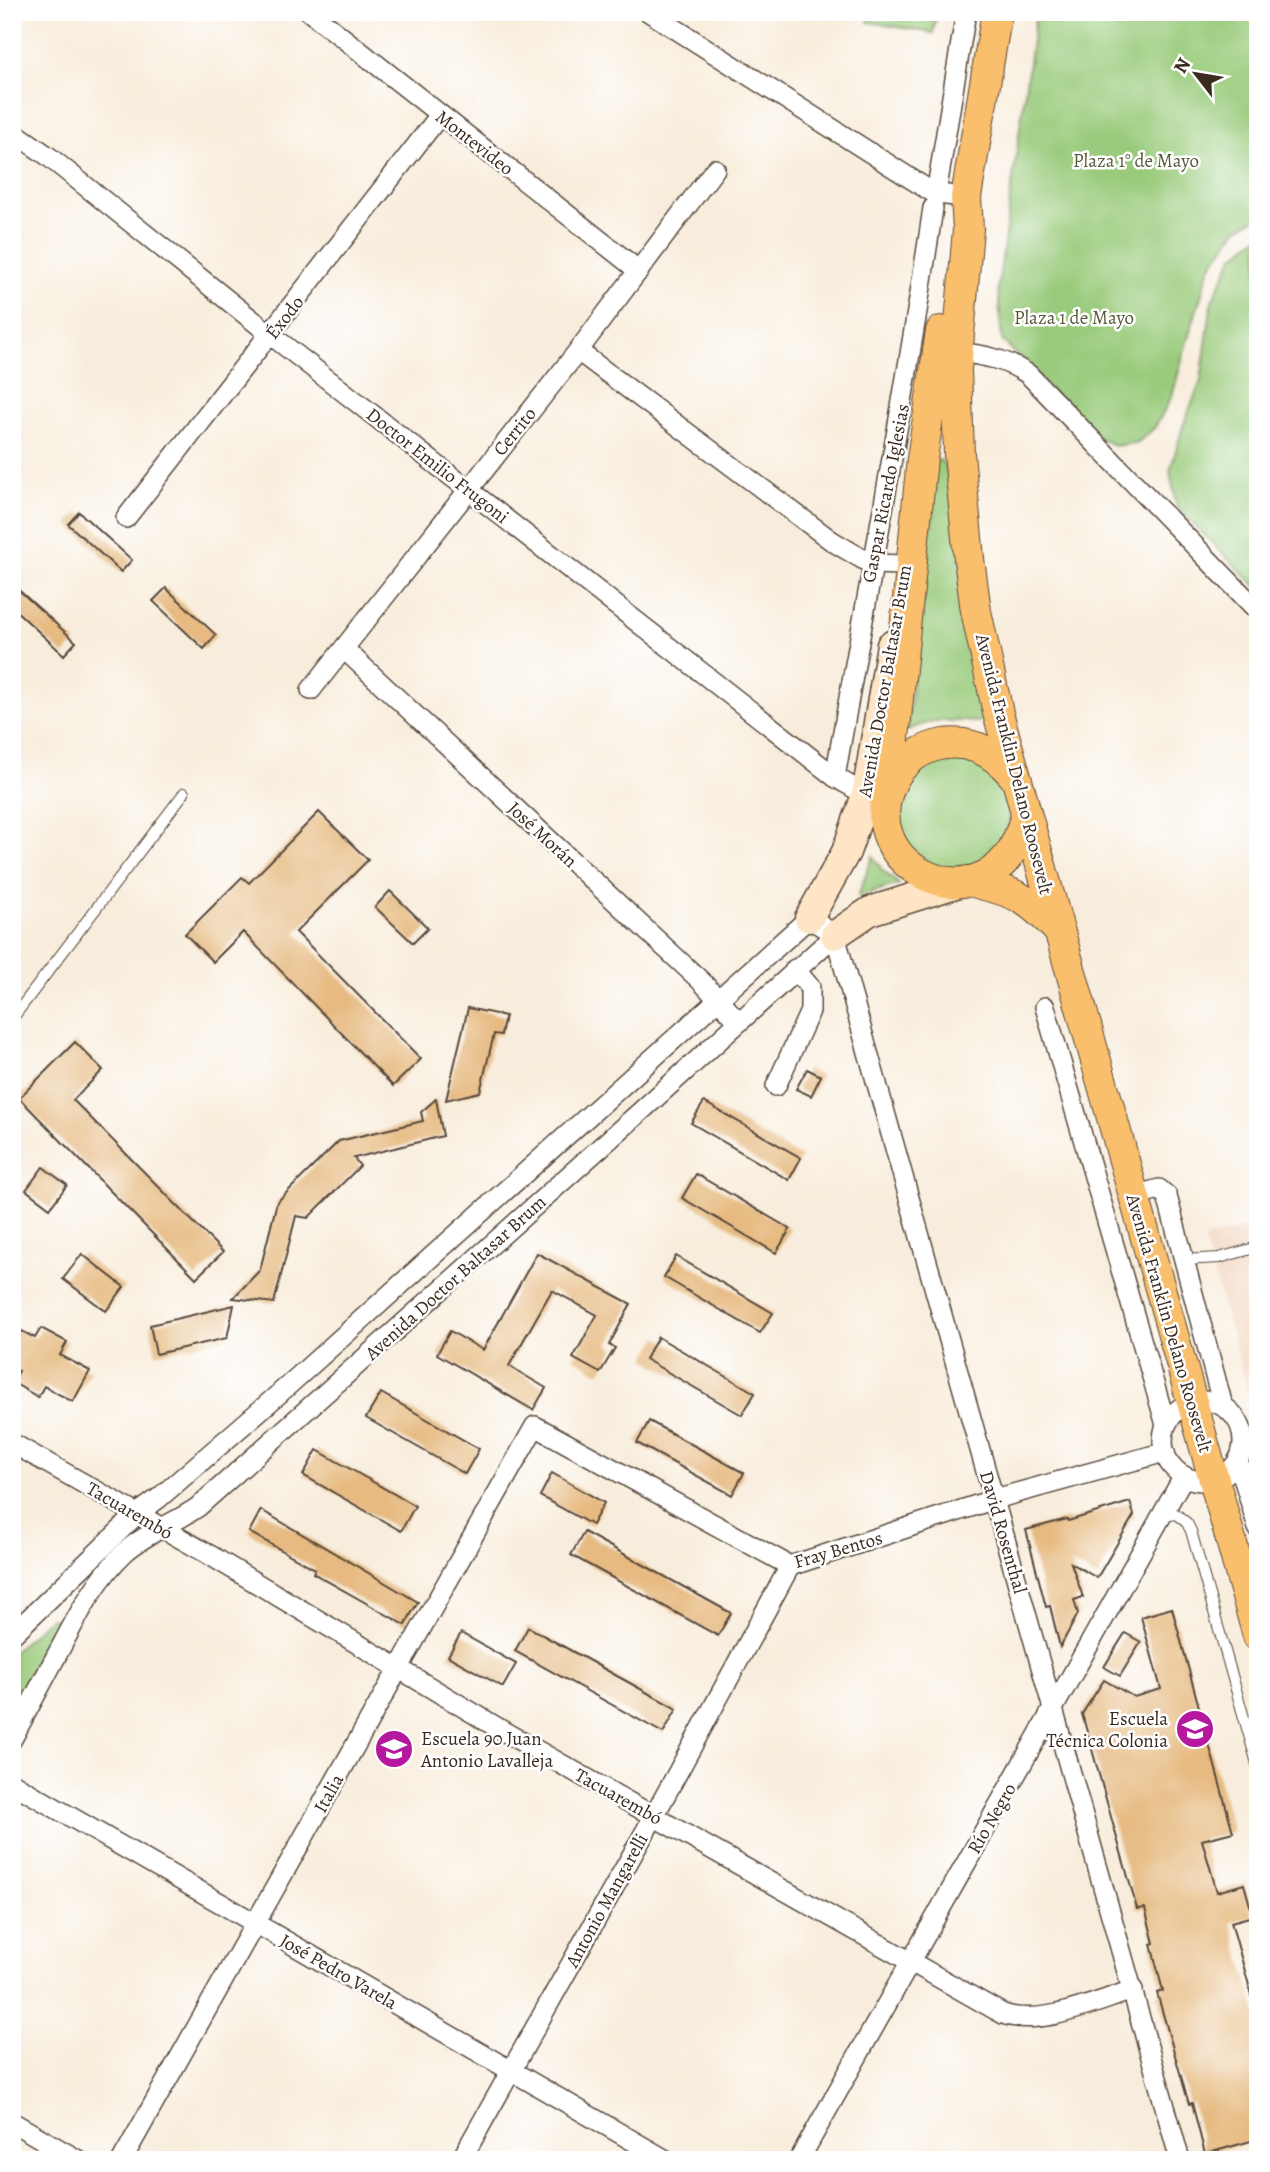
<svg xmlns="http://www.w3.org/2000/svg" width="1270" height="2172" viewBox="0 0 1270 2172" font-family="Alegreya,serif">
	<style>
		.built { fill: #f2d4be }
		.green { fill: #9acb7b; stroke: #6a7a4c; stroke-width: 2 }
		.building { fill: #e6ba80 }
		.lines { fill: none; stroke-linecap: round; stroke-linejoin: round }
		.lane-casing { stroke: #57473a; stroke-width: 12 }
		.street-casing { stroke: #57473a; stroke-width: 22 }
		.secondary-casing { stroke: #57473a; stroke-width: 31 }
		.primary-casing { stroke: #57473a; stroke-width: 32 }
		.lane { stroke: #fff; stroke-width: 10 }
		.street { stroke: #fff; stroke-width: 19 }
		.secondary { stroke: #fde5c5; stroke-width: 28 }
		.primary { stroke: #f9bf6d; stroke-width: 30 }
		.labels { text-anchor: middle; stroke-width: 5; stroke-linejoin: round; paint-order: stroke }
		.street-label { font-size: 19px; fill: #3b2a1e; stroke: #fff }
		.park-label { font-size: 19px; fill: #585a3a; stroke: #fff }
		.poi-label { font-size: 19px; fill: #3b2a1e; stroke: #fff; text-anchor: end }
	</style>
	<rect width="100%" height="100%" fill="#fff"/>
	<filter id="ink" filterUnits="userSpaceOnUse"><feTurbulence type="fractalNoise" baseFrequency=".0143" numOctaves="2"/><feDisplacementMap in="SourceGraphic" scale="14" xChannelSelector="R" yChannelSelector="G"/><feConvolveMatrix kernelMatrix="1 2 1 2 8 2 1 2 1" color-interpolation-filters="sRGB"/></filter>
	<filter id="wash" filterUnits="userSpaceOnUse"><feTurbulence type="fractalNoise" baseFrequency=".00686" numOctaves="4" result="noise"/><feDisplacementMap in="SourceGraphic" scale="28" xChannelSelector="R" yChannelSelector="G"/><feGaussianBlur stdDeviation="1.57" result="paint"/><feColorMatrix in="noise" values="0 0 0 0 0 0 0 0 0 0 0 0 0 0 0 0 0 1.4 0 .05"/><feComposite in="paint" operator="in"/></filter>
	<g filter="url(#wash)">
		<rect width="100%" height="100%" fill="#f8eddc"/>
		<polygon class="built" points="1258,1224 1258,1428 1204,1239"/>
		<g class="green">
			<polygon points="870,12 937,12 933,33 868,22"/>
			<polygon points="1036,12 1258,12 1258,217 1237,229 1210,267 1186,345 1172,396 1155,427 1138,442 1115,446 1096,436 1002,340 998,287"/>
			<polygon points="1258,237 1258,588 1177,508 1170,471 1183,426 1201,381 1212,301 1233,257"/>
			<path d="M 940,460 L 947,467 L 985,718 L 979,722 C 948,721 939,716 908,730 L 933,462 Z"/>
			<path d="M 959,752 C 970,759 992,769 1001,779 C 1004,782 1005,789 1007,794 C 1023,840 968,887 925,860 C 921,857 914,854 911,851 C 904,843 900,827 895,817 L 912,769 Z"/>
			<polygon points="873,856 882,870 899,884 858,896"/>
			<polygon points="50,1618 56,1619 56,1624 16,1698 12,1699 12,1653"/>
		</g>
		<g id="blocks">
			<g class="building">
				<polygon points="79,512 132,560 121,572 68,524"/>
				<polygon points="12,584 76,642 64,655 12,607"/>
				<polygon points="166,588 216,635 204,649 153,601"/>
				<polygon points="319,812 368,860 296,932 421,1059 393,1086 243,932 213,962 185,934 242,877 249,883"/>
				<polygon points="390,891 428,928 413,943 375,907"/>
				<polygon points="468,1008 505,1016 501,1035 494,1034 480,1092 446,1100"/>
				<polygon points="75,1042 103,1070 73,1100 223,1252 196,1278 19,1098"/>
				<polygon points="807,1069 821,1076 811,1096 796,1089"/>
				<polygon points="436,1099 443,1136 354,1158 360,1166 308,1218 296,1216 274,1303 233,1298 260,1270 277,1202 339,1141 423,1121 421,1112"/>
				<polygon points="704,1102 801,1158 789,1180 691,1123"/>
				<polygon points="43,1167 67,1185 50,1208 26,1190"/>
				<polygon points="696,1174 790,1229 776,1253 682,1198"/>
				<polygon points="537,1253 631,1304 609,1345 615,1348 600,1373 573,1358 597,1315 552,1290 509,1366 546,1388 533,1410 437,1354 450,1331 483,1350"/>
				<polygon points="82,1254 124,1287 106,1311 63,1279"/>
				<polygon points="676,1256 773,1313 760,1333 664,1277"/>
				<polygon points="234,1305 227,1338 156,1354 150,1325"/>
				<polygon points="12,1326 35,1338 41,1328 67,1342 60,1355 90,1371 73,1402 44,1386 38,1397 12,1382 19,1371 12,1367"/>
				<polygon points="658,1337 755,1393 742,1415 645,1359"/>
				<polygon points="381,1393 479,1449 465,1474 366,1418"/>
				<polygon points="649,1421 744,1473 732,1495 637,1443"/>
				<polygon points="317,1450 415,1506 401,1531 303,1475"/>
				<polygon points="552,1473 604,1503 592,1525 540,1496"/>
				<polygon points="1130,1502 1134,1515 1097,1578 1071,1563 1083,1597 1074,1600 1078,1614 1060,1647 1050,1606 1046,1607 1026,1530 1067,1519 1068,1521"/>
				<polygon points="261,1510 418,1602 405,1625 313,1573 315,1569 249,1532"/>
				<polygon points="584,1532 731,1613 718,1636 571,1555"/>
				<polygon points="1172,1608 1233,1832 1202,1840 1217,1892 1244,1884 1253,1916 1231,1922 1258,2017 1258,2139 1205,2154 1192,2103 1189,2104 1157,1993 1163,1991 1151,1944 1154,1943 1145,1908 1137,1909 1082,1714 1104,1680 1134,1697 1161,1689 1141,1617"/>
				<polygon points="528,1627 677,1709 663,1733 515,1651"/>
				<polygon points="461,1633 516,1664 503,1687 448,1656"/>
				<polygon points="1125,1633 1141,1642 1120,1676 1104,1667"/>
			</g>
		</g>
	</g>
	<g filter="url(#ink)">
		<use href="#blocks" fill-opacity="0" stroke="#57473a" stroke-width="2"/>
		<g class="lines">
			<defs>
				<g id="lane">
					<polyline points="12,1019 184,793"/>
					<polyline points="1183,1260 1219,1258 1258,1247"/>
					<polyline points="1164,1516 1176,1514 1187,1523 1191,1531 1258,1767"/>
				</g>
				<g id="street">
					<polyline points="310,12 639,271"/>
					<polyline points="649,12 924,187 936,194 966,197"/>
					<polyline points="12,131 48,156 271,335 835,777 866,795"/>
					<polyline points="936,194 966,12"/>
					<polyline points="578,351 832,541 871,564 904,565"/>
					<path d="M 956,352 C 984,355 1005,359 1028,374 L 1258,611"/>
					<polyline points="126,518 440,115"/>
					<polyline points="344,649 702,982 739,1022"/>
					<polyline points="311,690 578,351 715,169"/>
					<path d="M 835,777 C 868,588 905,399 933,208"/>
					<polyline points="1045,1007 1166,1425"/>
					<polyline points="776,1086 810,1011 810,987 795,969"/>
					<polyline points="1134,1196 1159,1189 1167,1196 1223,1406"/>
					<circle cx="1203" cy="1441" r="40"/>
					<path d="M 12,1443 L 208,1554 L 503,1731 L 1003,2014 C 1041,2027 1095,2002 1133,1990"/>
					<polyline points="1238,1460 1258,1528"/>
					<polyline points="12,1635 137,1514 159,1498 272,1400 809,918 835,935 1180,2160"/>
					<path d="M 12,1739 C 28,1709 44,1679 60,1649 C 78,1615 97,1578 125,1552 C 146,1533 175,1523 198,1507 L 640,1112 L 835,935"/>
					<polyline points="12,1783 666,2160"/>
					<polyline points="12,2122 78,2160"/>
					<polyline points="122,2160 535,1426 790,1566 995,1499 1165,1452"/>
					<polyline points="461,2160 654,1816 790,1566"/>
					<polyline points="799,2160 1184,1476"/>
				</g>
				<g id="secondary">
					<polyline points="809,918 846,852 866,795 891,645"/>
					<polyline points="835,935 870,911 962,882"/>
				</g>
				<g id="primary">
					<polyline points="997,12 966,197 968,229 956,370 959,454 969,559 976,611 998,713 1258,1636"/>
					<path d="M 1017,780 C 999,756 975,740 944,744 C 923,747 903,761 893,780 C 852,860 967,924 1013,849 C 1019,838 1023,826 1026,814"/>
					<polyline points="889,788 922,459 941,331"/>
					<path d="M 968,881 C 1013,891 1026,896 1058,930"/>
				</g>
			</defs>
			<use href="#lane" class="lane-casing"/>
			<use href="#street" class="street-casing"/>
			<use href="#secondary" class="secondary-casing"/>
			<use href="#primary" class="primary-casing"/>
			<use href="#lane" class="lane"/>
			<use href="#street" class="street"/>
			<use href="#secondary" class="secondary"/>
			<use href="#primary" class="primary"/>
		</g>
	</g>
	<defs>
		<symbol id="school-disc" viewBox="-11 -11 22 22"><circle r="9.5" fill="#b5179e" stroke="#fff"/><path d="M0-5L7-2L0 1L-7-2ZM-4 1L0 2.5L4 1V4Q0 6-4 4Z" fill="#fff"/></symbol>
	</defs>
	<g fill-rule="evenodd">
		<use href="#school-disc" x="1173" y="1707" width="44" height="44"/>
		<use href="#school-disc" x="372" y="1727" width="44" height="44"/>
	</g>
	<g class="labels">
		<g class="street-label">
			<text transform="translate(475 142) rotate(38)" y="7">Montevideo</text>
			<text transform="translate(284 317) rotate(-52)" y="7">Éxodo</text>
			<text transform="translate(514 431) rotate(-51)" y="7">Cerrito</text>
			<text transform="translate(438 465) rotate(38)" y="7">Doctor Emilio Frugoni</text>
			<text transform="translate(885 493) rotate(-79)" y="7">Gaspar Ricardo Iglesias</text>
			<text transform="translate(884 681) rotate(-80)" y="7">Avenida Doctor Baltasar Brum</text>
			<text transform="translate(1015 764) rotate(76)" y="7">Avenida Franklin Delano Roosevelt</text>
			<text transform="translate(543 834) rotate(43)" y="7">José Morán</text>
			<text transform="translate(455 1277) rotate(-42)" y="7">Avenida Doctor Baltasar Brum</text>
			<text transform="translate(1170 1323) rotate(74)" y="7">Avenida Franklin Delano Roosevelt</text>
			<text transform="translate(130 1510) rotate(30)" y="7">Tacuarembó</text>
			<text transform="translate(1004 1532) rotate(74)" y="7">David Rosenthal</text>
			<text transform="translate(838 1549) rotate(-16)" y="7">Fray Bentos</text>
			<text transform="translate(328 1793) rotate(-61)" y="7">Italia</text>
			<text transform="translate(619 1796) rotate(29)" y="7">Tacuarembó</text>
			<text transform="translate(991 1818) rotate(-60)" y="7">Río Negro</text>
			<text transform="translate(606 1900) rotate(-61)" y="7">Antonio Mangarelli</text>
			<text transform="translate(339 1971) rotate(30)" y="7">José Pedro Varela</text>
		</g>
		<g class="park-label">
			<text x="1136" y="167">Plaza 1° de Mayo</text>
			<text x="1074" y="324">Plaza 1 de Mayo</text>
		</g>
		<g class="poi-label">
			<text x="1168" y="1725">Escuela<tspan x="1168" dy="22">Técnica Colonia</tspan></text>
			<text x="421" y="1745" text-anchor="start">Escuela 90 Juan<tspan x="421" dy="22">Antonio Lavalleja</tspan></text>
		</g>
	</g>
	<rect width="1270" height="2172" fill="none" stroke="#fff" stroke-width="42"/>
	<g transform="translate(1196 74) rotate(301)" stroke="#ffffff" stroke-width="5" paint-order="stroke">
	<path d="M0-5L12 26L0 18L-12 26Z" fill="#3b2a1e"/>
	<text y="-10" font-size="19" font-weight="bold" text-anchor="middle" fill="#3b2a1e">N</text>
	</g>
</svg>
